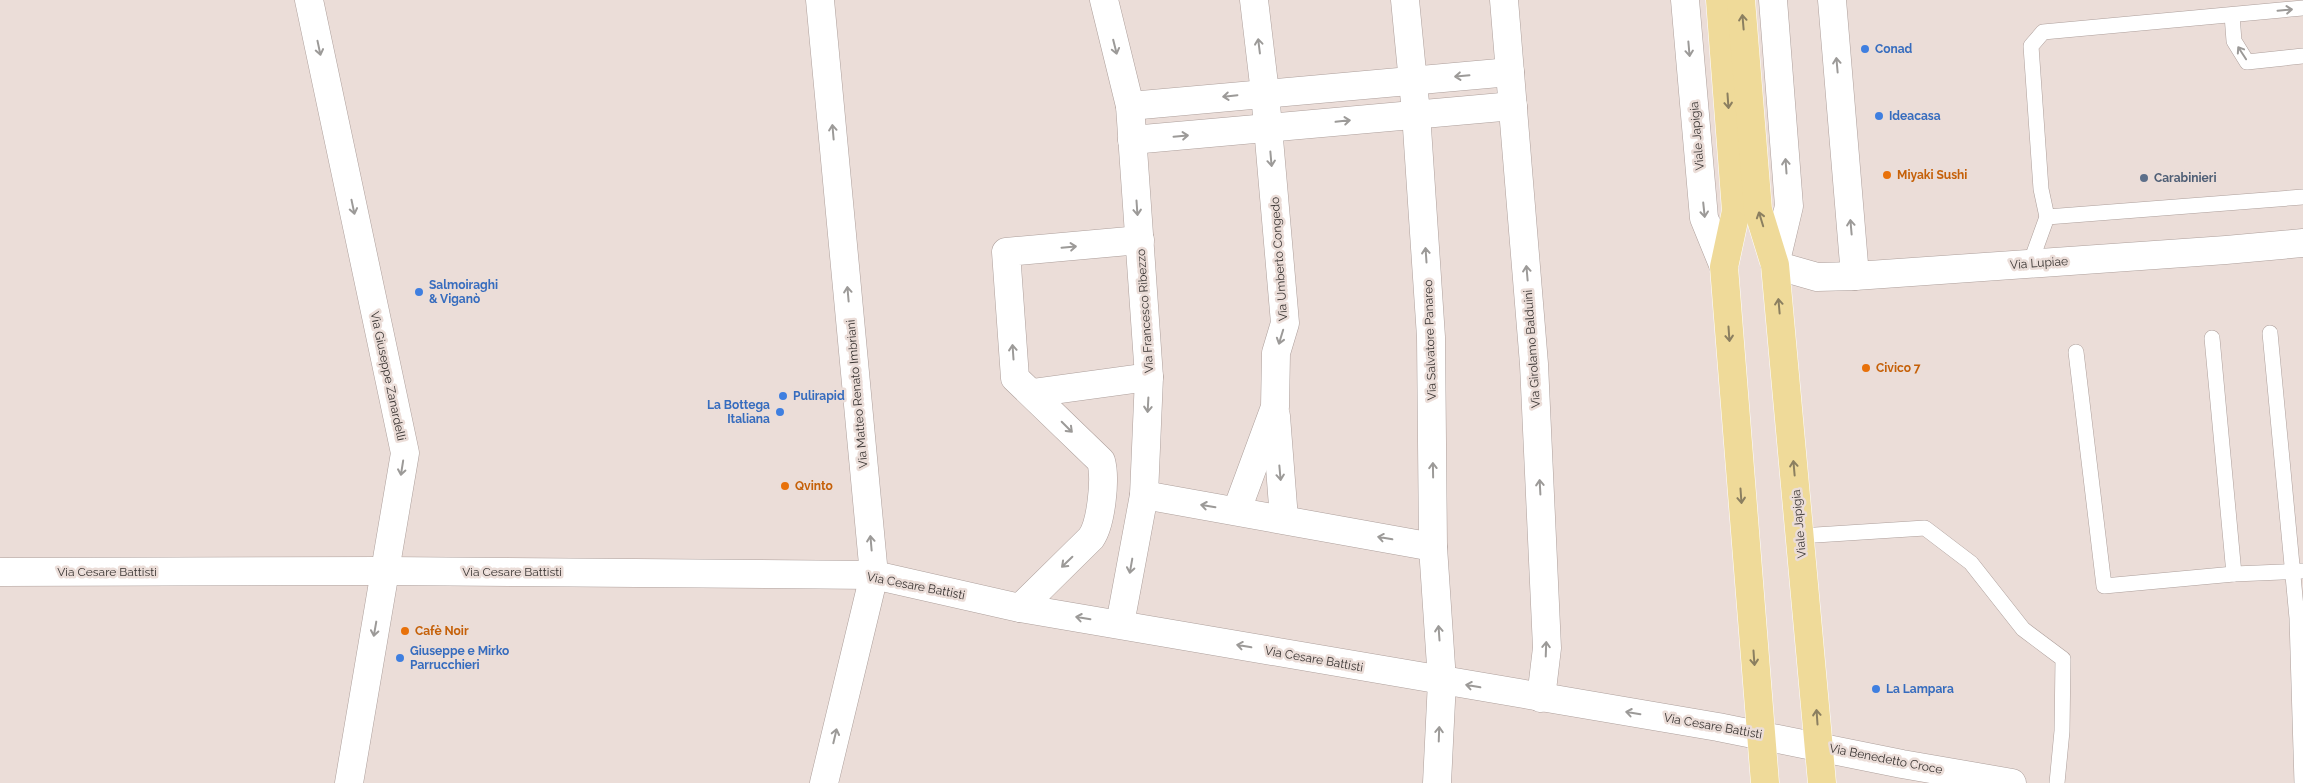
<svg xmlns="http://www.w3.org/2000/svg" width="2303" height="783" viewBox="0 0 2303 783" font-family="Raleway,sans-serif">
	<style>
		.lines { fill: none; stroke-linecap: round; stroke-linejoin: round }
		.service-casing { stroke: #ad9f9b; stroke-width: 16 }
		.minor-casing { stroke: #ad9f9b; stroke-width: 29 }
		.secondary-casing { stroke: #ad9f9b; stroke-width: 29 }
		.primary-casing { stroke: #fff; stroke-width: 29 }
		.service { stroke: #fff; stroke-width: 15 }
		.minor { stroke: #fff; stroke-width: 28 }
		.secondary { stroke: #fff; stroke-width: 28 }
		.primary { stroke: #efda99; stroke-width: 28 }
		.oneway { stroke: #9c9a98 }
		.oneway2 { stroke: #8b7f60 }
		.shop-dot { fill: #3f7fe0; stroke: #ebddd8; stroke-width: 2 }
		.food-dot { fill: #e8710a; stroke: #ebddd8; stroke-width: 2 }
		.service-dot { fill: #5c6f8a; stroke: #ebddd8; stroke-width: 2 }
		.labels { text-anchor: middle; stroke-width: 5; stroke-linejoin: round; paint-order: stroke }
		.shop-label { font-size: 12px; font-weight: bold; fill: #366cbe; stroke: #ebddd8; text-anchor: start }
		.street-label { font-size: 12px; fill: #393432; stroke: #ebddd8 }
		.food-label { font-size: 12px; font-weight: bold; fill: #c56008; stroke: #ebddd8; text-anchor: start }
		.service-label { font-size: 12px; font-weight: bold; fill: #4e5e75; stroke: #ebddd8; text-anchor: start }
	</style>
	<rect width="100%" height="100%" fill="#ebddd8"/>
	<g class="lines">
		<defs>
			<g id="service">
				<polyline points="2232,15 2234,41 2247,62 2303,56"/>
				<polyline points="2047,217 2041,189 2031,46 2043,32 2303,8"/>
				<polyline points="2030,264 2047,217 2303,197"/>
				<polyline points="2270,333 2297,618 2302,783"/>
				<polyline points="2212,338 2234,574"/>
				<polyline points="2076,352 2104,586 2234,574 2303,571"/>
				<polyline points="1800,536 1925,528 1971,563 2023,629 2063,659 2062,731 2057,783"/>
			</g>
			<g id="minor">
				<polyline points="309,0 405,453 349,783"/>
				<polyline points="820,0 874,575 824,783"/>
				<polyline points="1104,0 1130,106 1149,377 1144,495 1120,624"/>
				<polyline points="1405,0 1416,113 1431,337 1433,547 1442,681 1437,783"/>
				<polyline points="1504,0 1534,364 1547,648 1541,698"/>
				<polyline points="1832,0 1855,276"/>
				<polyline points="1130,106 1510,72"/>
				<polyline points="1132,140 1513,106"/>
				<polyline points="1775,265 1817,277 1855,276 2226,250 2303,243"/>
				<polyline points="1032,393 1149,377"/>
				<polyline points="1276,416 1284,519"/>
				<polyline points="1144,495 1433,547"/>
				<polyline points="1237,510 1275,407 1276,353 1285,323 1265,93 1254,0"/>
				<polyline points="0,572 386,571 874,575 1020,608 1718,727 1902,764 2012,783"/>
				<path d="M 1020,608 L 1091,538 C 1101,524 1106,479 1101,461 L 1015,378 L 1006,252 L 1140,240"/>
			</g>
			<g id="secondary">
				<polyline points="1685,0 1704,218 1724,267"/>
				<polyline points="1773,0 1789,206 1775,265"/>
			</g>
			<g id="primary">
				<polyline points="1720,0 1736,211 1724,267 1765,783"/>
				<polyline points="1741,0 1758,210 1775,265 1822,783"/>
			</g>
		</defs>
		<use href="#service" class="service-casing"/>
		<use href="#minor" class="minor-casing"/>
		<use href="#secondary" class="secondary-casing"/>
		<use href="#primary" class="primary-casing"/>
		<use href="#service" class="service"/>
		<use href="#minor" class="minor"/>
		<use href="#secondary" class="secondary"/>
		<use href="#primary" class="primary"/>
	</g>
	<defs><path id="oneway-shaft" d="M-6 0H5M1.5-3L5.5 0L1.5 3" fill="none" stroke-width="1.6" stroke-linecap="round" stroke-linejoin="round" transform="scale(1.25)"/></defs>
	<g class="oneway">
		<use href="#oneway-shaft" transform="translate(2285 10) rotate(-5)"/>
		<use href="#oneway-shaft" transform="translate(1259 46) rotate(-97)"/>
		<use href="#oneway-shaft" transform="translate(1115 47) rotate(76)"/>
		<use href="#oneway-shaft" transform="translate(319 48) rotate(78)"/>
		<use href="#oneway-shaft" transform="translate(1689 49) rotate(85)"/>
		<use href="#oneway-shaft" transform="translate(2242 53) rotate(-123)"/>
		<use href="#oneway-shaft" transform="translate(1837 65) rotate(-95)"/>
		<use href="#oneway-shaft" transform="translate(1462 76) rotate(175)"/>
		<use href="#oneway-shaft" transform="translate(1230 96) rotate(174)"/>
		<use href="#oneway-shaft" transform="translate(1343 121) rotate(-6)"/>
		<use href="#oneway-shaft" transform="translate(833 132) rotate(-95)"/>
		<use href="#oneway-shaft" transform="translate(1181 136) rotate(-5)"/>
		<use href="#oneway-shaft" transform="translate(1271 159) rotate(85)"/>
		<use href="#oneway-shaft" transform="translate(1786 166) rotate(-94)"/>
		<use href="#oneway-shaft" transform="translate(353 207) rotate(78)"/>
		<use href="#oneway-shaft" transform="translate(1137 208) rotate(86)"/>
		<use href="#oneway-shaft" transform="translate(1704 210) rotate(84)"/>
		<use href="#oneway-shaft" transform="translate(1851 227) rotate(-95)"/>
		<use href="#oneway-shaft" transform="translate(1069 247) rotate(-5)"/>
		<use href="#oneway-shaft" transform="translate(1426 255) rotate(-94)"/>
		<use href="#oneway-shaft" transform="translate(1527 273) rotate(-95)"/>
		<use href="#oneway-shaft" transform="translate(848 294) rotate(-95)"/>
		<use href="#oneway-shaft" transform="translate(1281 337) rotate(107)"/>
		<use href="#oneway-shaft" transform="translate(1013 352) rotate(-94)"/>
		<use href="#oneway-shaft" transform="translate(1148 405) rotate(93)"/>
		<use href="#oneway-shaft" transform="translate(1067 427) rotate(45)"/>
		<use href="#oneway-shaft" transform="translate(402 468) rotate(99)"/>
		<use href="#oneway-shaft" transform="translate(1433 470) rotate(-91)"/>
		<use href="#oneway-shaft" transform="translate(1280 473) rotate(85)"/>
		<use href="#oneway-shaft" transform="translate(1540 487) rotate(-93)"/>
		<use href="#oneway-shaft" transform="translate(1208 506) rotate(-171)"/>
		<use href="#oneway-shaft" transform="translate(1385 538) rotate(-170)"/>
		<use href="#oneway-shaft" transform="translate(871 543) rotate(-95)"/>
		<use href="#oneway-shaft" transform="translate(1067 562) rotate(136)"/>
		<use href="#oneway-shaft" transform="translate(1131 566) rotate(100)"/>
		<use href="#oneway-shaft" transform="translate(1083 618) rotate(-171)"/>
		<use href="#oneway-shaft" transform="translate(375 629) rotate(100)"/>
		<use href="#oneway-shaft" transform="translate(1439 633) rotate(-94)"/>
		<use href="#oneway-shaft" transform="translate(1244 646) rotate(-170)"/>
		<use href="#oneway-shaft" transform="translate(1546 649) rotate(-88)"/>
		<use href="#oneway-shaft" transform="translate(1473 686) rotate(-170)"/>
		<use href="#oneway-shaft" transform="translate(1633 713) rotate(-171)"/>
		<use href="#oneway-shaft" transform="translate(1439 734) rotate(-88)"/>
		<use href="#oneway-shaft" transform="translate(835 736) rotate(-77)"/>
	</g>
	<g class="oneway2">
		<use href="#oneway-shaft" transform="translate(1743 22) rotate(-95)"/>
		<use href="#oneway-shaft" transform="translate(1728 101) rotate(86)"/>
		<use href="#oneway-shaft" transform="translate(1761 219) rotate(-107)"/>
		<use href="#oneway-shaft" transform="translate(1779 306) rotate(-95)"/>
		<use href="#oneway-shaft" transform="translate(1729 334) rotate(86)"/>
		<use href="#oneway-shaft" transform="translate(1794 468) rotate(-95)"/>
		<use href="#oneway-shaft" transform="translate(1741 496) rotate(86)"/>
		<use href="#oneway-shaft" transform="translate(1754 658) rotate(86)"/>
		<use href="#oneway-shaft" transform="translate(1817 717) rotate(-94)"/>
	</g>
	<g class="shop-dot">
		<circle cx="1865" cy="49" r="5"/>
		<circle cx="1879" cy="116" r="5"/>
		<circle cx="419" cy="292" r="5"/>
		<circle cx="783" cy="396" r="5"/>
		<circle cx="780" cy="412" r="5"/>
		<circle cx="400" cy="658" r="5"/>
		<circle cx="1876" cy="689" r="5"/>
	</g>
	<g class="food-dot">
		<circle cx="1887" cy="175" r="5"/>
		<circle cx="1866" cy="368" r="5"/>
		<circle cx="785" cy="486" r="5"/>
		<circle cx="405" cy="631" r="5"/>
	</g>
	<circle class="service-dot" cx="2144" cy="178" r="5"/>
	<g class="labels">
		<g class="shop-label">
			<text x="1875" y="53">Conad</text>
			<text x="1889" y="120">Ideacasa</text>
			<text x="429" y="289">Salmoiraghi<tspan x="429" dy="14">&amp; Viganò</tspan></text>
			<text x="793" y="400">Pulirapid</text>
			<text x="770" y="409" text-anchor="end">La Bottega<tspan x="770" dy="14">Italiana</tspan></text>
			<text x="410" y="655">Giuseppe e Mirko<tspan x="410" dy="14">Parrucchieri</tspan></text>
			<text x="1886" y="693">La Lampara</text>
		</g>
		<g class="street-label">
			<text transform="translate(1697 136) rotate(-95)" y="4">Viale Japigia</text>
			<text transform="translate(1279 259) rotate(-94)" y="4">Via Umberto Congedo</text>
			<text transform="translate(2039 263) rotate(-4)" y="4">Via Lupiae</text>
			<text transform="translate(1145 311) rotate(-94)" y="4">Via Francesco Ribezzo</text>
			<text transform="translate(1430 340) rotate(-92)" y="4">Via Salvatore Panareo</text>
			<text transform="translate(1532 349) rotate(-94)" y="4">Via Girolamo Balduini</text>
			<text transform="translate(388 376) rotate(78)" y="4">Via Giuseppe Zanardelli</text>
			<text transform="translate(857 394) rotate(-95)" y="4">Via Matteo Renato Imbriani</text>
			<text transform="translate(1799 524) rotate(-95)" y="4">Viale Japigia</text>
			<text x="107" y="576">Via Cesare Battisti</text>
			<text x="512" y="576">Via Cesare Battisti</text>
			<text transform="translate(916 586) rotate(11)" y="4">Via Cesare Battisti</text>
			<text transform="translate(1314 659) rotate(10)" y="4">Via Cesare Battisti</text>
			<text transform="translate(1713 726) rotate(10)" y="4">Via Cesare Battisti</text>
			<text transform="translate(1886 759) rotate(11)" y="4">Via Benedetto Croce</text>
		</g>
		<g class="food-label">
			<text x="1897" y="179">Miyaki Sushi</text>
			<text x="1876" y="372">Civico 7</text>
			<text x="795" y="490">Qvinto</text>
			<text x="415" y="635">Cafè Noir</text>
		</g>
		<g class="service-label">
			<text x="2154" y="182">Carabinieri</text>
		</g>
	</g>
</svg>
